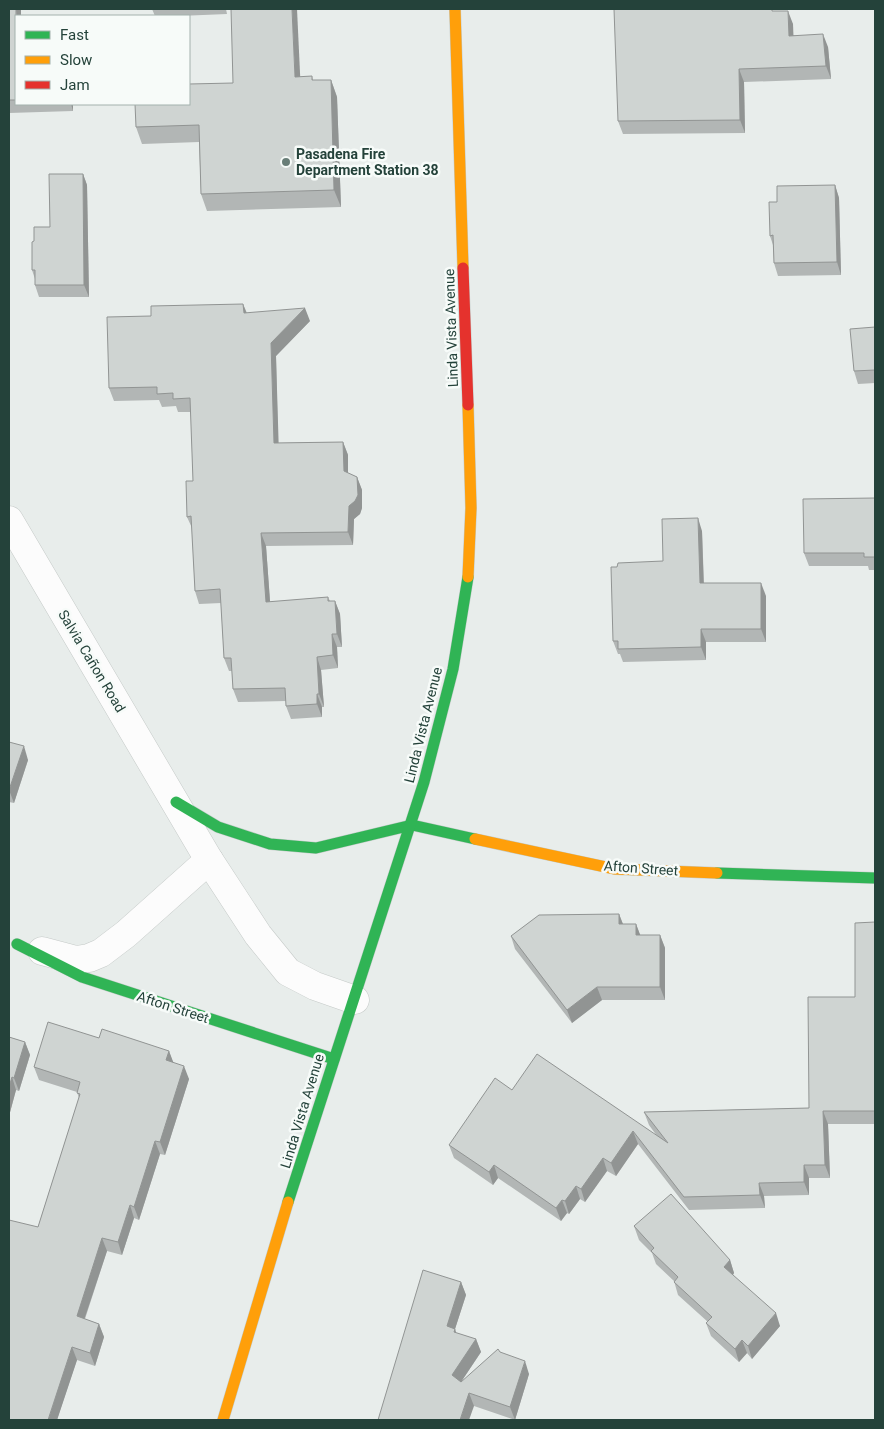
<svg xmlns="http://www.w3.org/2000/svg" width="884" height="1429" viewBox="0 0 884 1429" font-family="Roboto,sans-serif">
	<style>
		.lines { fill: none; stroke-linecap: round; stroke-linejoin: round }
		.street-casing { stroke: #c5cac8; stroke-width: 29 }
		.fast-casing { stroke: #c3cbc8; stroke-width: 12 }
		.slow-casing { stroke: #c3cbc8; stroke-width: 12 }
		.jam-casing { stroke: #c3cbc8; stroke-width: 12 }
		.street { stroke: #fcfcfc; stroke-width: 28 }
		.fast { stroke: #30b455; stroke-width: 11 }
		.slow { stroke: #ff9f0a; stroke-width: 11 }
		.jam { stroke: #e5322d; stroke-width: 11 }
		.wall { fill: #b2b6b5 }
		.shaded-wall { fill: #919493 }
		.building { fill: #cfd4d2; stroke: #919493 }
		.poi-dot { fill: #697e78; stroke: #f7fbf9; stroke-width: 2 }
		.labels { text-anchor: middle; stroke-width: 5; stroke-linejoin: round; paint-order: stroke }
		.poi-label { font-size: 14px; font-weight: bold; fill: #24423a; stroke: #f7fbf9; text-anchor: start }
		.street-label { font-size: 14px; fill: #24423a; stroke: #f7fbf9 }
	</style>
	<rect width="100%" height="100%" fill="#e8edeb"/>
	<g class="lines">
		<defs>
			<g id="street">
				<polyline points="9,520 209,860 258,935 288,972 315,986 355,1000"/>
				<polyline points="42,951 76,960 89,958 101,953 126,934 209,860"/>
			</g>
			<g id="fast">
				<polyline points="176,802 218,827 270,844 316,848 412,825 475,839"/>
				<polyline points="717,873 875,878"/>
				<polyline points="17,944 82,977 334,1059"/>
				<polyline points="288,1202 424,782 453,669 468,577"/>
			</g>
			<g id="slow">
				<polyline points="455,9 463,268"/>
				<polyline points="468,405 471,508 468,577"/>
				<polyline points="475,839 615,869 717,873"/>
				<polyline points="223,1420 288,1202"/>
			</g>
			<polyline id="jam" points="463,268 468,405"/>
		</defs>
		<use href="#street" class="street-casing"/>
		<use href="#fast" class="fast-casing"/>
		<use href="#slow" class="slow-casing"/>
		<use href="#jam" class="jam-casing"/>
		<use href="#street" class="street"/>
		<use href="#fast" class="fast"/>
		<use href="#slow" class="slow"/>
		<use href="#jam" class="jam"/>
	</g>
	<g class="wall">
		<polygon points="9,9 21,9 21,16 16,16 16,104 73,104 73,111 9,113"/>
		<polygon points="152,9 226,9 227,14 179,16 155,16"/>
		<polygon points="776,11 793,24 793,35 828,47 831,79 744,82 745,133 623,134 618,121"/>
		<polygon points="312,76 313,80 331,80 337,97 341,207 207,211 201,194 199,142 142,144 136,127 233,83"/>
		<polygon points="83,174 87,185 89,297 39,297 35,285 35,279 32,270 34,241 50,227"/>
		<polygon points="835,185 839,198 841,275 778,276 774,263 773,245 770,236 777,202"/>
		<polygon points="243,304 247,313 310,321 276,356 278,443 343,442 348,455 348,473 357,477 362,490 362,508 360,514 354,519 353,545 266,546 270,602 328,597 330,601 335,601 340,614 342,647 337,647 338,668 321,670 324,707 322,707 322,717 291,719 286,706 286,701 238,702 233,689 232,671 229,671 224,658 221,603 199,604 195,591 192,528 187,517 193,481 191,412 178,412 176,406 162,407 159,400 114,401 109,388 151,316"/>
		<polygon points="875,327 875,383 858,384 854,371"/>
		<polygon points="875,498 875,570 869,570 868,566 809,566 804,553"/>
		<polygon points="702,531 704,583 766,596 766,642 706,642 706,660 623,662 620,654 618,654 613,641 617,567 663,561"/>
		<polygon points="9,742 28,760 14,803 9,802"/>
		<polygon points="619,914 623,924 636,924 640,935 660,935 665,948 665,1000 602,1000 572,1023 515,949 511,936"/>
		<polygon points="875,922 875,1124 828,1124 830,1178 809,1178 809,1195 764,1196 765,1208 689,1210 638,1144 616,1176 607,1171 585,1202 580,1199 569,1214 567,1213 561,1221 498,1178 493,1185 454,1158 449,1145 512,1090 657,1136 649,1125 644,1112 809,1108 855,997"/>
		<polygon points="9,1037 25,1042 30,1055 19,1091 16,1090 9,1116"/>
		<polygon points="99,1038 169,1051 173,1063 189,1079 165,1155 160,1154 139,1220 134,1218 122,1255 107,1251 85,1319 99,1324 104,1337 95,1366 77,1360 57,1420 38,1227 79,1098 77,1092 39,1080 34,1067"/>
		<polygon points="634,1226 730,1260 734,1273 733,1275 780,1326 752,1359 747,1353 739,1362 711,1336 706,1323 708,1322 678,1295 674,1281 656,1264 652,1253 639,1240"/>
		<polygon points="461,1282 466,1295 455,1329 456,1333 476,1339 481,1352 461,1382 500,1352 529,1374 515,1420 474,1406 378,1420"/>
	</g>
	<g class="shaded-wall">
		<polygon points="16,9 21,9 21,16 17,16"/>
		<polygon points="292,9 297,9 301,94 295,77"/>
		<polygon points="788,11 793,24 794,49 789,36"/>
		<polygon points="823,34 828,47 831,79 826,66"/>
		<polygon points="739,69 744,82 745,133 740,120"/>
		<polygon points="331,80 337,97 341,207 334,190"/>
		<polygon points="71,104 73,104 73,111"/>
		<polygon points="83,174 87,185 89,297 84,285"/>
		<polygon points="835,185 839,198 841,275 837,262"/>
		<polygon points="243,304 248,317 244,313"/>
		<polygon points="305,308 310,321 276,356 279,456 274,443 271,343"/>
		<polygon points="343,442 348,455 348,484 344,471"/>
		<polygon points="357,477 362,490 362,508 360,514 354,519 353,545 348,532 349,506"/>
		<polygon points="698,518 702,531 704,596 700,583"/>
		<polygon points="261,533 266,546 271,615 266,602"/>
		<polygon points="761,583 766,596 766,642 761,629"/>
		<polygon points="335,601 340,614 342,647 337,634"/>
		<polygon points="701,629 706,642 706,660 701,647"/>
		<polygon points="332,634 337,647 338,668 333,655"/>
		<polygon points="317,657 321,670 324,707 319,694"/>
		<polygon points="317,694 322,707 322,717 317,704"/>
		<polygon points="24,746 28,760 14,803 9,790"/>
		<polygon points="619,914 624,927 619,924"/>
		<polygon points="636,924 641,937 636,935"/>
		<polygon points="660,935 665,948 665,1000 660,987"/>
		<polygon points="597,987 602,1000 572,1023 567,1010"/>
		<polygon points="25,1042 30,1055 19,1091 14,1078"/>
		<polygon points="169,1051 174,1064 166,1060"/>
		<polygon points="184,1066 189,1079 165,1155 160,1142"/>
		<polygon points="12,1077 16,1090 9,1116 9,1087"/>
		<polygon points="823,1111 828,1124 830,1178 825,1165"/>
		<polygon points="633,1131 638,1144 616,1176 611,1163"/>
		<polygon points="155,1141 160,1154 139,1220 134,1207"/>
		<polygon points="603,1158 607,1171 585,1202 581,1189"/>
		<polygon points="494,1165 498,1178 493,1185 489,1172"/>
		<polygon points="804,1165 809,1178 809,1195 804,1182"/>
		<polygon points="759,1183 764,1196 765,1208 760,1195"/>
		<polygon points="576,1186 580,1199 569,1214 565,1201"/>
		<polygon points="562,1200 567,1213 561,1221 556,1208"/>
		<polygon points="130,1205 134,1218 122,1255 118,1242"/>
		<polygon points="102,1238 107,1251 81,1329 77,1316"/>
		<polygon points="730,1260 734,1273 729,1280 724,1267"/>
		<polygon points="461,1282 466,1295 455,1329 459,1342 447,1326"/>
		<polygon points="776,1313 780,1326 752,1359 748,1346"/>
		<polygon points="99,1324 104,1337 95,1366 90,1353"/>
		<polygon points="476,1339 481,1352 457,1388 452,1375"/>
		<polygon points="742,1340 747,1353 739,1362 735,1349"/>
		<polygon points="72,1347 77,1360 57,1420 48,1420"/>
		<polygon points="525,1361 529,1374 515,1420 510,1407"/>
		<polygon points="469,1393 474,1406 469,1420 460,1420"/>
	</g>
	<g class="building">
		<rect x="9" y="9" width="7" height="91"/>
		<polygon points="231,9 292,9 295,77 312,76 312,80 331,80 334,190 201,194 199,125 136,127 135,104 189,104 189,84 233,83"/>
		<polygon points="614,9 772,9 772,11 788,11 789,36 823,34 826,66 739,69 740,120 618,121"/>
		<polygon points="49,174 83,174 84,285 35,285 35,270 32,270 32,242 34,241 34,227 50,227"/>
		<polygon points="835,185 837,262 774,263 773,235 770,236 769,202 777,202 777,186"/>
		<polygon points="243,304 244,313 305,308 271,343 274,443 343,442 344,471 357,477 358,495 355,501 349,506 348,532 261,533 266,602 328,597 328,601 335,601 337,634 332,634 333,655 317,657 319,694 317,694 317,704 286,706 285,688 233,689 231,658 224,658 220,589 195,591 191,516 187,517 186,481 193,481 190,398 173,399 173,393 157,394 157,387 109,388 107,317 151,316 151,306"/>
		<polygon points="875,327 875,370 854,371 850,329"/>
		<polygon points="875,498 875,557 864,557 864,553 804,553 803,499"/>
		<polygon points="698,518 700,583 761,583 761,629 701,629 701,647 618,649 618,641 613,641 611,567 617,567 618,563 663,561 662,519"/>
		<polygon points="9,742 24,746 9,790"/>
		<polygon points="619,914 619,924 636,924 636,935 660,935 660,987 597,987 567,1010 511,936 539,915"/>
		<polygon points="875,922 875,1111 823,1111 825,1165 804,1165 804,1182 759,1183 760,1195 684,1197 633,1131 611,1163 603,1158 581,1189 576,1186 565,1201 562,1200 556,1208 494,1165 489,1172 449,1145 495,1078 512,1090 537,1054 668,1143 644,1112 809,1108 808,997 855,997 855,923"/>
		<polygon points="48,1022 99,1038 102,1029 169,1051 166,1060 184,1066 160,1142 155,1141 134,1207 130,1205 118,1242 102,1238 77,1316 99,1324 90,1353 72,1347 48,1420 9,1420 9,1220 38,1227 80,1094 77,1093 80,1082 34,1067"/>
		<polygon points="9,1037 25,1042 14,1078 12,1077 9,1087"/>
		<polygon points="671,1194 730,1260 724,1267 776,1313 748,1346 742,1340 735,1349 706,1323 712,1317 674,1282 678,1277 651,1251 654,1248 634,1226"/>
		<polygon points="423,1270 461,1282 447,1326 455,1329 454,1332 476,1339 452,1375 461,1382 498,1349 500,1352 525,1361 510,1407 469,1393 460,1420 378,1420"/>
	</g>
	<circle class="poi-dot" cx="286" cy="162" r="5"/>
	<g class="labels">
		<g class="poi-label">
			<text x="296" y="159">Pasadena Fire<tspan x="296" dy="16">Department Station 38</tspan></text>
		</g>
		<g class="street-label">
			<text transform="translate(451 328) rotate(-92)" y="5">Linda Vista Avenue</text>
			<text transform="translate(92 661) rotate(59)" y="5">Salvia Cañon Road</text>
			<text transform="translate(423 725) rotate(-76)" y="5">Linda Vista Avenue</text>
			<text transform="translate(641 868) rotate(4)" y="5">Afton Street</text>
			<text transform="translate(173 1007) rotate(18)" y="5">Afton Street</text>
			<text transform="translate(302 1111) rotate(-73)" y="5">Linda Vista Avenue</text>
		</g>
	</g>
	<rect width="884" height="1429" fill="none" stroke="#24423a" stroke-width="20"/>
	<rect x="15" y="15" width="175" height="90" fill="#f7fbf9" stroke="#a3b1ad"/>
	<rect x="25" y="31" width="25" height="8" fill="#30b455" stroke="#a3b1ad"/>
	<text x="60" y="40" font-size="15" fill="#24423a">Fast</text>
	<rect x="25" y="56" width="25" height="8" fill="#ff9f0a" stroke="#a3b1ad"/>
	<text x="60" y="65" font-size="15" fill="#24423a">Slow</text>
	<rect x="25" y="81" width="25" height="8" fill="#e5322d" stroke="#a3b1ad"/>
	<text x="60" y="90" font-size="15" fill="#24423a">Jam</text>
</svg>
